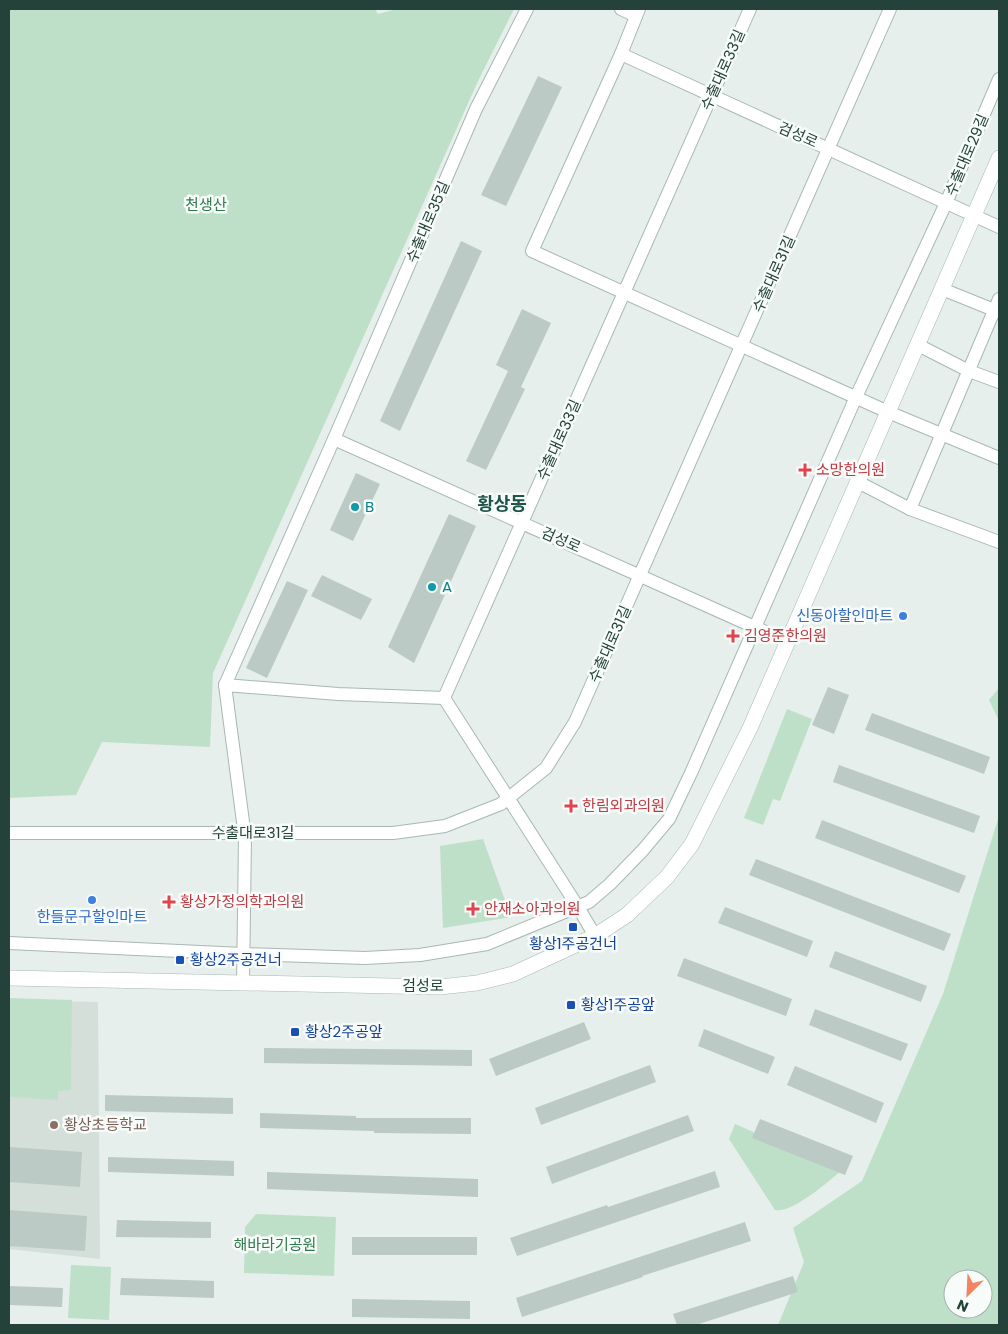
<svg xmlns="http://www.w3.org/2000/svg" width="1008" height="1334" viewBox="0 0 1008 1334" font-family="Poppins,'Noto Sans KR',sans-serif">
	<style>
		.built { fill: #d4dfda }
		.green { fill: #bfe0c8; fill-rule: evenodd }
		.building { fill: #bbcac4 }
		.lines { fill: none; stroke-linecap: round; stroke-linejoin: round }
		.minor-casing { stroke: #a8b8b2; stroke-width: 14 }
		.tertiary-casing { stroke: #a8b8b2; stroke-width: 16 }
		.minor { stroke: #fff; stroke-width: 12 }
		.tertiary { stroke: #fff; stroke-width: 15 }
		.health-dot { fill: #e0444e; stroke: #f7fbf9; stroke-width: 2 }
		.culture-dot { fill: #0f9aa8; stroke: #f7fbf9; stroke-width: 2 }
		.shop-dot { fill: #3f7fe0; stroke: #f7fbf9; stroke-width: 2 }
		.transit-dot { fill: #1a4fb4; stroke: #f7fbf9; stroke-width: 2 }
		.education-dot { fill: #8d6e63; stroke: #f7fbf9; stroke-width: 2 }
		.labels { text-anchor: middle; stroke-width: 5; stroke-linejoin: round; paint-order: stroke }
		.street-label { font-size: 15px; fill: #24423a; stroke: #f7fbf9 }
		.park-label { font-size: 15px; fill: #2d7a4b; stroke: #f7fbf9 }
		.health-label { font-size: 15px; fill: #be3a42; stroke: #f7fbf9; text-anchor: start }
		.culture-label { font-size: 15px; fill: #0d838f; stroke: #f7fbf9; text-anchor: start }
		.shop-label { font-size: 15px; fill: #366cbe; stroke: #f7fbf9; text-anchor: end }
		.transit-label { font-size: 15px; fill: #164399; stroke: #f7fbf9; text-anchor: start }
		.education-label { font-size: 15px; fill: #785e54; stroke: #f7fbf9; text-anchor: start }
		.quarter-label { font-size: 18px; font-weight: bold; fill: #1f5548; stroke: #f7fbf9 }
	</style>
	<rect width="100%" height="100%" fill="#e6efeb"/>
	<polygon class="built" points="9,1000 98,1002 100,1259 9,1249"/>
	<g class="green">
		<polygon points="9,9 375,9 378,14 397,9 514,9 478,81 213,673 210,747 102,742 76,795 9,798"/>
		<polygon points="999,688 999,721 989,700"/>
		<polygon points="787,709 812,719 780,801 773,799 763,825 744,818"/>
		<path d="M 999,816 L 999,1325 L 778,1325 L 804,1262 L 793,1228 L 862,1181 L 943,994 ZM 953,1279 L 983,1279 L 983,1309 L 953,1309 Z"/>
		<polygon points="483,839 511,917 443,928 440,846"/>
		<polygon points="9,998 72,1000 71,1090 58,1091 58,1100 9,1097"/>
		<path d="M 735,1124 L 842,1170 C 829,1181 792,1214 775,1210 L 729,1139 Z"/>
		<polygon points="256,1214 336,1217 334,1276 244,1273 245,1227"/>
		<polygon points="71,1265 111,1267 109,1320 68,1318"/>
	</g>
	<g class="building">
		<polygon points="538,76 562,87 506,206 481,195"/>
		<polygon points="461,241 482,251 400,431 380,421"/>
		<polygon points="522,309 551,323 521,387 525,389 486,470 466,461 508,371 496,365"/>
		<polygon points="356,473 380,484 353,541 330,530"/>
		<polygon points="449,514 476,526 414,663 388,647"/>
		<polygon points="322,575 372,599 361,620 311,596"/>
		<polygon points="287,581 308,590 267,678 246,668"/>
		<polygon points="828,687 849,695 834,734 812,725"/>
		<polygon points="872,713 990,757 984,774 865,730"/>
		<polygon points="839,765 980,816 974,833 833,782"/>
		<polygon points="822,820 966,876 959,893 815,838"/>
		<polygon points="756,859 951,934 944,951 749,875"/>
		<polygon points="725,907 813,941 807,957 718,923"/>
		<polygon points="835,951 927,986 921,1002 829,967"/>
		<polygon points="684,958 792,999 786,1016 677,976"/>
		<polygon points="815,1009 908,1044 901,1061 809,1025"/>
		<polygon points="584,1022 591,1039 496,1076 489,1059"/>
		<polygon points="704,1029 775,1057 768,1074 698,1046"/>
		<polygon points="264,1048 472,1050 472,1066 264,1063"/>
		<polygon points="650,1065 656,1082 541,1125 535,1108"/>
		<polygon points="795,1066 884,1103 876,1123 787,1085"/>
		<polygon points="105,1095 233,1098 233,1114 105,1111"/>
		<polygon points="260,1113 356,1116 356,1118 471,1118 471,1134 374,1133 374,1131 260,1128"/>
		<polygon points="688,1115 694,1131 552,1184 546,1167"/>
		<polygon points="760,1119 853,1156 845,1175 752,1138"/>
		<polygon points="9,1147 82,1152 80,1187 9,1182"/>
		<polygon points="108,1157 234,1161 234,1176 108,1172"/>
		<polygon points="715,1171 720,1187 517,1256 510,1238 607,1205 608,1207"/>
		<polygon points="267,1172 478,1179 478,1197 267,1189"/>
		<polygon points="9,1210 87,1216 85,1251 9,1246"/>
		<polygon points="117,1220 211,1222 211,1238 116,1237"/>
		<polygon points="745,1222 751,1241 642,1276 643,1277 522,1317 516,1298"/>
		<rect x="352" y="1237" width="125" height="18"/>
		<polygon points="793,1276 798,1292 696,1325 677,1325 673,1314"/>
		<polygon points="121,1278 214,1281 214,1298 120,1295"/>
		<polygon points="9,1286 63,1288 62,1307 9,1305"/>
		<polygon points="352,1299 470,1301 470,1319 352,1317"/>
	</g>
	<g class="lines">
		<defs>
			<g id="minor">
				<polyline points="621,9 636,16"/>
				<polyline points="639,9 621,54 532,251 888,412 999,458"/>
				<polyline points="621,54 999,227"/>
				<polyline points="942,289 999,312"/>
				<polyline points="918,345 969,371 999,382"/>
				<polyline points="334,439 788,642"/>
				<polyline points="858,482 910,509 999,542"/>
				<polyline points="910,509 999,299"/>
				<polyline points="225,685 334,439 476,109 527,9"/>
				<polyline points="225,685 245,837 243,983"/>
				<polyline points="225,685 338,694 444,698"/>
				<polyline points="444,698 750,9"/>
				<polyline points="444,698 578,907 595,936"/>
				<polyline points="9,833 393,833 445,826 501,804 546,768 575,722 890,9"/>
				<polyline points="9,943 243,954 365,958 420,955 487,944 589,902 610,884 643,850 669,819 691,773 856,397 946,203 999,79"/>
			</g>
			<polyline id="tertiary" points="9,978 440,987 477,983 513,974 595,936 627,915 667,877 692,844 750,728 999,158"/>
		</defs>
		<use href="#minor" class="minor-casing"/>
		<use href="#tertiary" class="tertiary-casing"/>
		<use href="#minor" class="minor"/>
		<use href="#tertiary" class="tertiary"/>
	</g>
	<g class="health-dot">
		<path d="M802.5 462.5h5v5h5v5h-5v5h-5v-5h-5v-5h5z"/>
		<path d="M730.5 628.5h5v5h5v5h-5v5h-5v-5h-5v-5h5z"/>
		<path d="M568.5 798.5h5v5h5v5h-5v5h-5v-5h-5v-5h5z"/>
		<path d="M166.5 894.5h5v5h5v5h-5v5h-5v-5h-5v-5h5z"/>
		<path d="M470.5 901.5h5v5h5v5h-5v5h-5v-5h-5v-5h5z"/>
	</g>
	<g class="culture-dot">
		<circle cx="355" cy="507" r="5"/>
		<circle cx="432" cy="587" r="5"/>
	</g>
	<g class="shop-dot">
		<circle cx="903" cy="616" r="5"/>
		<circle cx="92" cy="900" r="5"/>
	</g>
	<g class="transit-dot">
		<rect x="568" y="922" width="10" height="10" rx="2.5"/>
		<rect x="175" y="955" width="10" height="10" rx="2.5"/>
		<rect x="566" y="1000" width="10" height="10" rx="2.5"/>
		<rect x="290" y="1027" width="10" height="10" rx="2.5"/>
	</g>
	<circle class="education-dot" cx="54" cy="1125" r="5"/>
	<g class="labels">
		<g class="street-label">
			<text transform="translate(723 70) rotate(-66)" y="5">수출대로33길</text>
			<text transform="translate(798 135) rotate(24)" y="5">검성로</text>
			<text transform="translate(967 155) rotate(-67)" y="5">수출대로29길</text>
			<text transform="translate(428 222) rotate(-67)" y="5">수출대로35길</text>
			<text transform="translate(774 274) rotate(-66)" y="5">수출대로31길</text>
			<text transform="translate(559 440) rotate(-66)" y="5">수출대로33길</text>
			<text transform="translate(561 540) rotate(24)" y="5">검성로</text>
			<text transform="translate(610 644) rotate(-66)" y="5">수출대로31길</text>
			<text x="253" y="838">수출대로31길</text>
			<text x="423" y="991">검성로</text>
		</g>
		<g class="park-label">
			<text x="206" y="210">천생산</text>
			<text x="275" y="1250">해바라기공원</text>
		</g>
		<g class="health-label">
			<text x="816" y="475">소망한의원</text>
			<text x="744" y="641">김영준한의원</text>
			<text x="582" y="811">한림외과의원</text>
			<text x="180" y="907">황상가정의학과의원</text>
			<text x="484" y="914">안재소아과의원</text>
		</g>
		<g class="culture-label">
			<text x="365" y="512">B</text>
			<text x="442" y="592">A</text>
		</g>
		<g class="shop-label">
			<text x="893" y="621">신동아할인마트</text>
			<text x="92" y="922" text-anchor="middle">한들문구할인마트</text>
		</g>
		<g class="transit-label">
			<text x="573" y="949" text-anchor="middle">황상1주공건너</text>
			<text x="190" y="965">황상2주공건너</text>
			<text x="581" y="1010">황상1주공앞</text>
			<text x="305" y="1037">황상2주공앞</text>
		</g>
		<g class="education-label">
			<text x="64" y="1130">황상초등학교</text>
		</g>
		<g class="quarter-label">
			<text x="502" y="510">황상동</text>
		</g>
	</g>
	<rect width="1008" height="1334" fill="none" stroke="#24423a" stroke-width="20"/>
	<g transform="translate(968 1294) rotate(204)"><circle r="24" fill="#f7fbf9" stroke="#a3b1ad"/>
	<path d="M0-4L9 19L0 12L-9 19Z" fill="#f4845f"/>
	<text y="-8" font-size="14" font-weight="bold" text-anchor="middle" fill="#24423a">N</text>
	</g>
</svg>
